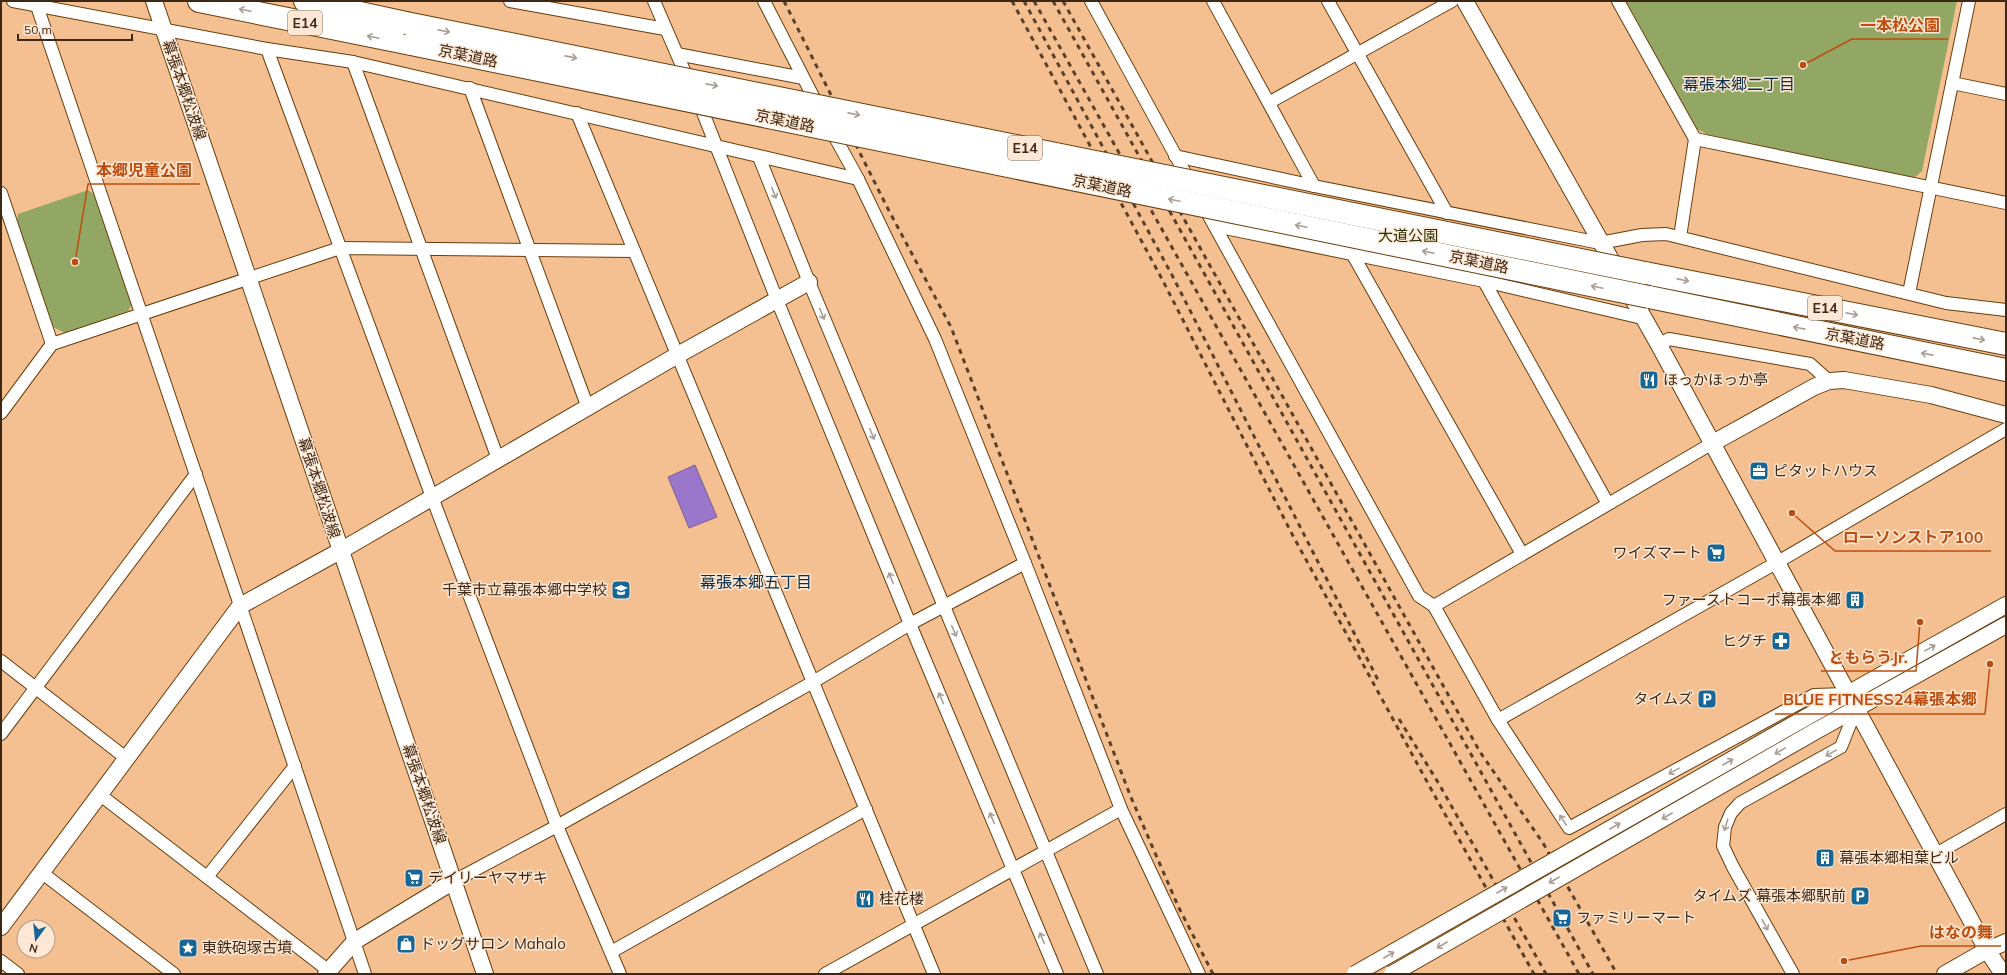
<svg xmlns="http://www.w3.org/2000/svg" width="2007" height="975" viewBox="0 0 2007 975" font-family="Mulish,'Noto Sans JP',sans-serif">
	<style>
		.green { fill: #92a763 }
		.water { fill: #9a77ca; stroke: #7e5f94 }
		.lines { fill: none; stroke-linecap: round; stroke-linejoin: round }
		.minor-casing { stroke: #6a3d0b; stroke-width: 14 }
		.tertiary-casing { stroke: #6a3d0b; stroke-width: 18 }
		.motorway-casing { stroke: #6a3d0b; stroke-width: 24 }
		.minor { stroke: #fff; stroke-width: 12 }
		.tertiary { stroke: #fff; stroke-width: 16 }
		.motorway { stroke: #fff; stroke-width: 22 }
		.rail { stroke: #5b4129; stroke-width: 3; stroke-dasharray: 5 5; stroke-linecap: butt }
		.tertiary-bridge-casing { stroke: #6a3d0b; stroke-width: 18; stroke-linecap: butt }
		.motorway-bridge-casing { stroke: #6a3d0b; stroke-width: 24; stroke-linecap: butt }
		.tertiary-bridge { stroke: #fff; stroke-width: 16 }
		.motorway-bridge { stroke: #fff; stroke-width: 22 }
		.oneway { stroke: #a89e96 }
		.labels { text-anchor: middle; stroke-width: 3; stroke-linejoin: round; paint-order: stroke }
		.shield { fill: #fee8d5; stroke: #77624f; stroke-width: 1 }
		.shield-label { font-size: 14px; font-weight: bold; fill: #3d2815 }
		.street-label { font-size: 15px; fill: #3d2815; stroke: #fee8d5 }
		.park-label { font-size: 15px; fill: #263108; stroke: #fee8d5 }
		.poi-label { font-size: 15px; fill: #3d2815; stroke: #fee8d5; text-anchor: start }
		.neighbourhood-label { font-size: 16px; fill: #0b2f48; stroke: #fee8d5 }
		.leader { fill: none; stroke: #bd4d0e; stroke-width: 1.5 }
		.callout-dot { fill: #bd4d0e; stroke: #fee8d5; stroke-width: 1.5 }
		.callout-label { font-size: 16px; text-anchor: middle; font-weight: bold; fill: #bd4d0e; stroke: #fee8d5; stroke-width: 3; stroke-linejoin: round; paint-order: stroke }
	</style>
	<rect width="100%" height="100%" fill="#f5c091"/>
	<g class="green">
		<polygon points="1626,1 1957,1 1922,171 1914,178 1708,135 1697,129"/>
		<polygon points="88,190 95,195 133,302 128,311 65,333 53,327 17,223 18,214"/>
	</g>
	<polygon class="water" points="695,465 717,517 689,528 668,477"/>
	<g class="lines">
		<defs>
			<g id="minor">
				<polyline points="13,1 267,49 353,62 858,179"/>
				<polyline points="510,1 665,29"/>
				<polyline points="654,1 689,82"/>
				<polyline points="764,1 819,108"/>
				<polyline points="1091,1 1190,182"/>
				<polyline points="1213,1 1314,186"/>
				<polyline points="1328,1 1447,213"/>
				<polyline points="1618,1 1695,139 1680,237"/>
				<polyline points="37,6 365,974"/>
				<polyline points="267,49 432,497 557,826 620,974"/>
				<polyline points="677,54 803,78"/>
				<polyline points="353,62 498,459"/>
				<polyline points="1952,83 2006,94"/>
				<polyline points="470,88 588,408"/>
				<polyline points="698,100 777,300 910,624 1057,974"/>
				<polyline points="1270,102 1452,1"/>
				<polyline points="577,113 934,974"/>
				<polyline points="830,128 858,179 935,339 1025,563 1121,809 1199,974"/>
				<polyline points="1695,139 2006,203"/>
				<polyline points="1175,156 1314,186 1600,243 1642,235 1666,234 1946,303 2006,310"/>
				<polyline points="759,157 809,282 1097,974"/>
				<polyline points="1,193 52,344"/>
				<polyline points="1203,205 1419,596 1434,606 1498,720 1569,828 1814,695 1846,694"/>
				<polyline points="1215,226 1484,281 1642,318"/>
				<polyline points="1353,255 1522,554"/>
				<polyline points="1484,281 1608,504"/>
				<polyline points="1909,293 1969,1"/>
				<polyline points="1659,345 1669,339 1810,364 1829,381"/>
				<polyline points="1,413 52,344 340,248 634,251"/>
				<polyline points="1434,606 1711,444"/>
				<polyline points="1,661 126,758"/>
				<polyline points="1498,720 1776,563 2006,429"/>
				<polyline points="1,734 196,474"/>
				<polyline points="99,794 329,971"/>
				<polyline points="1936,854 2006,814"/>
				<polyline points="41,872 174,974"/>
				<polyline points="207,877 295,766"/>
				<polyline points="454,881 557,826 813,682 910,624 1025,563"/>
				<polyline points="611,952 866,809"/>
				<polyline points="1,961 18,974"/>
				<polyline points="825,974 1121,809"/>
				<polyline points="1793,974 1733,867 1723,846 1725,827 1731,813 1740,803 1841,747 1856,709"/>
			</g>
			<g id="tertiary">
				<polyline points="154,1 485,974"/>
				<polyline points="1465,1 1659,345 1987,950 2003,974"/>
				<polyline points="1711,444 1814,387 1829,381 1844,380 1931,395 2006,415"/>
				<polyline points="1805,718 2006,605"/>
				<polyline points="1814,732 2006,625"/>
				<polyline points="1,927 240,606 340,551 676,356 809,282"/>
				<polyline points="326,974 355,941 454,881"/>
				<polyline points="1945,974 1987,950 2006,942"/>
			</g>
			<g id="motorway">
				<polyline points="199,1 411,44"/>
				<polyline points="305,1 406,23"/>
				<polyline points="1645,273 2006,344"/>
				<polyline points="1649,297 2006,370"/>
			</g>
		</defs>
		<use href="#minor" class="minor-casing"/>
		<use href="#tertiary" class="tertiary-casing"/>
		<use href="#motorway" class="motorway-casing"/>
		<use href="#minor" class="minor"/>
		<use href="#tertiary" class="tertiary"/>
		<use href="#motorway" class="motorway"/>
		<g class="rail">
			<polyline points="784,1 887,207 951,327 1130,795 1178,906 1213,974"/>
			<polyline points="1012,1 1162,279 1292,534 1431,789 1534,974"/>
			<polyline points="1024,1 1173,277 1378,680"/>
			<polyline points="1034,1 1579,974"/>
			<polyline points="1053,1 1593,974"/>
			<polyline points="1063,1 1480,752 1543,843 1617,974"/>
			<polyline points="1399,719 1439,784 1546,974"/>
		</g>
		<defs>
			<g id="tertiary-bridge">
				<polyline points="1355,974 1805,718"/>
				<polyline points="1392,974 1814,732"/>
			</g>
			<g id="motorway-bridge">
				<polyline points="406,23 1645,273"/>
				<polyline points="411,44 1649,297"/>
			</g>
		</defs>
		<use href="#tertiary-bridge" class="tertiary-bridge-casing"/>
		<use href="#motorway-bridge" class="motorway-bridge-casing"/>
		<use href="#tertiary-bridge" class="tertiary-bridge"/>
		<use href="#motorway-bridge" class="motorway-bridge"/>
	</g>
	<defs><path id="oneway-shaft" d="M-6 0H5M1.5-3L5.5 0L1.5 3" fill="none" stroke-width="1.6" stroke-linecap="round" stroke-linejoin="round"/></defs>
	<g class="oneway">
		<use href="#oneway-shaft" transform="translate(245 10) rotate(-168)"/>
		<use href="#oneway-shaft" transform="translate(444 31) rotate(11)"/>
		<use href="#oneway-shaft" transform="translate(373 37) rotate(-168)"/>
		<use href="#oneway-shaft" transform="translate(571 57) rotate(11)"/>
		<use href="#oneway-shaft" transform="translate(712 85) rotate(11)"/>
		<use href="#oneway-shaft" transform="translate(854 114) rotate(11)"/>
		<use href="#oneway-shaft" transform="translate(774 193) rotate(68)"/>
		<use href="#oneway-shaft" transform="translate(1174 200) rotate(-168)"/>
		<use href="#oneway-shaft" transform="translate(1301 226) rotate(-168)"/>
		<use href="#oneway-shaft" transform="translate(1428 252) rotate(-168)"/>
		<use href="#oneway-shaft" transform="translate(1683 280) rotate(11)"/>
		<use href="#oneway-shaft" transform="translate(1597 287) rotate(-168)"/>
		<use href="#oneway-shaft" transform="translate(822 314) rotate(67)"/>
		<use href="#oneway-shaft" transform="translate(1852 314) rotate(11)"/>
		<use href="#oneway-shaft" transform="translate(1799 328) rotate(-169)"/>
		<use href="#oneway-shaft" transform="translate(1979 339) rotate(11)"/>
		<use href="#oneway-shaft" transform="translate(1927 354) rotate(-169)"/>
		<use href="#oneway-shaft" transform="translate(872 434) rotate(67)"/>
		<use href="#oneway-shaft" transform="translate(891 578) rotate(-112)"/>
		<use href="#oneway-shaft" transform="translate(954 631) rotate(67)"/>
		<use href="#oneway-shaft" transform="translate(1930 648) rotate(-29)"/>
		<use href="#oneway-shaft" transform="translate(941 698) rotate(-113)"/>
		<use href="#oneway-shaft" transform="translate(1780 751) rotate(150)"/>
		<use href="#oneway-shaft" transform="translate(1831 753) rotate(151)"/>
		<use href="#oneway-shaft" transform="translate(1728 762) rotate(-30)"/>
		<use href="#oneway-shaft" transform="translate(1674 771) rotate(151)"/>
		<use href="#oneway-shaft" transform="translate(1667 816) rotate(150)"/>
		<use href="#oneway-shaft" transform="translate(992 818) rotate(-113)"/>
		<use href="#oneway-shaft" transform="translate(1563 820) rotate(-123)"/>
		<use href="#oneway-shaft" transform="translate(1726 825) rotate(107)"/>
		<use href="#oneway-shaft" transform="translate(1615 826) rotate(-30)"/>
		<use href="#oneway-shaft" transform="translate(1554 880) rotate(150)"/>
		<use href="#oneway-shaft" transform="translate(1502 890) rotate(-30)"/>
		<use href="#oneway-shaft" transform="translate(1765 925) rotate(61)"/>
		<use href="#oneway-shaft" transform="translate(1042 938) rotate(-113)"/>
		<use href="#oneway-shaft" transform="translate(1442 945) rotate(150)"/>
		<use href="#oneway-shaft" transform="translate(1389 955) rotate(-30)"/>
	</g>
	<defs>
		<symbol id="restaurant-square" viewBox="-11 -11 22 22"><rect x="-9" y="-9" width="18" height="18" rx="4" fill="#166698" stroke="#fee8d5"/><path d="M-5-6h1v4h1v-4h1v4h1v-4h1v5L-1.5 .5V6h-2V.5L-5-1ZM5-6V6H3V1.5H1.5Q1.5-4 5-6Z" fill="#fff"/></symbol>
		<symbol id="office-square" viewBox="-11 -11 22 22"><rect x="-9" y="-9" width="18" height="18" rx="4" fill="#166698" stroke="#fee8d5"/><path d="M-6-3h4V-5.5h4V-3h4V5H-6ZM-1-4.5V-3h2v-1.5ZM-6 0V1H6V0Z" fill="#fff"/></symbol>
		<symbol id="supermarket-square" viewBox="-11 -11 22 22"><rect x="-9" y="-9" width="18" height="18" rx="4" fill="#166698" stroke="#fee8d5"/><path d="M-6-5.5h2.5l.6 2H6L4.5 2H-2.5L-4.4-4H-6ZM-1.5 3.2a1.3 1.3 0 1 0 .1 0ZM3 3.2a1.3 1.3 0 1 0 .1 0Z" fill="#fff"/></symbol>
		<symbol id="school-square" viewBox="-11 -11 22 22"><rect x="-9" y="-9" width="18" height="18" rx="4" fill="#166698" stroke="#fee8d5"/><path d="M0-5L7-2L0 1L-7-2ZM-4 1L0 2.5L4 1V4Q0 6-4 4Z" fill="#fff"/></symbol>
		<symbol id="building-square" viewBox="-11 -11 22 22"><rect x="-9" y="-9" width="18" height="18" rx="4" fill="#166698" stroke="#fee8d5"/><path d="M-4-6H4V6H1V3H-1V6H-4ZM-2.5-4.3h1.7v1.8h-1.7ZM.8-4.3h1.7v1.8H.8ZM-2.5-1h1.7V.8h-1.7ZM.8-1h1.7V.8H.8Z" fill="#fff"/></symbol>
		<symbol id="pharmacy-square" viewBox="-11 -11 22 22"><rect x="-9" y="-9" width="18" height="18" rx="4" fill="#166698" stroke="#fee8d5"/><path d="M-2-6h4v4h4v4h-4v4h-4v-4h-4v-4h4Z" fill="#fff"/></symbol>
		<symbol id="parking-square" viewBox="-11 -11 22 22"><rect x="-9" y="-9" width="18" height="18" rx="4" fill="#166698" stroke="#fee8d5"/><path d="M-3.5-5.5H1a3.5 3.5 0 0 1 0 7H-1V5.5H-3.5ZM-1-3.4V-.6H.8a1.4 1.4 0 0 0 0-2.8Z" fill="#fff"/></symbol>
		<symbol id="shop-square" viewBox="-11 -11 22 22"><rect x="-9" y="-9" width="18" height="18" rx="4" fill="#166698" stroke="#fee8d5"/><path d="M-5-2.5h2.3a2.7 3.5 0 0 1 5.4 0H5L5.5 6h-11ZM-1.5-2.5h3a1.5 2.3 0 0 0-3 0Z" fill="#fff"/></symbol>
		<symbol id="sight-square" viewBox="-11 -11 22 22"><rect x="-9" y="-9" width="18" height="18" rx="4" fill="#166698" stroke="#fee8d5"/><path d="M0-6L1.8-2.2L6-1.7L2.9 1.2L3.7 5.4L0 3.3L-3.7 5.4L-2.9 1.2L-6-1.7L-1.8-2.2Z" fill="#fff"/></symbol>
	</defs>
	<g fill-rule="evenodd">
		<use href="#restaurant-square" x="1638" y="369" width="22" height="22"/>
		<use href="#office-square" x="1748" y="460" width="22" height="22"/>
		<use href="#supermarket-square" x="1705" y="542" width="22" height="22"/>
		<use href="#school-square" x="610" y="579" width="22" height="22"/>
		<use href="#building-square" x="1844" y="589" width="22" height="22"/>
		<use href="#pharmacy-square" x="1770" y="630" width="22" height="22"/>
		<use href="#parking-square" x="1696" y="688" width="22" height="22"/>
		<use href="#building-square" x="1814" y="847" width="22" height="22"/>
		<use href="#supermarket-square" x="403" y="867" width="22" height="22"/>
		<use href="#parking-square" x="1849" y="885" width="22" height="22"/>
		<use href="#restaurant-square" x="854" y="888" width="22" height="22"/>
		<use href="#supermarket-square" x="1551" y="907" width="22" height="22"/>
		<use href="#shop-square" x="395" y="933" width="22" height="22"/>
		<use href="#sight-square" x="177" y="937" width="22" height="22"/>
	</g>
	<g class="labels">
		<g class="shield">
			<rect x="288" y="11" width="34" height="24" rx="3"/>
			<rect x="1008" y="136" width="34" height="24" rx="3"/>
			<rect x="1808" y="296" width="34" height="24" rx="3"/>
		</g>
		<g class="shield-label">
			<text x="305" y="28">E14</text>
			<text x="1025" y="153">E14</text>
			<text x="1825" y="313">E14</text>
		</g>
		<g class="street-label">
			<text transform="translate(468 56) rotate(12)" y="5">京葉道路</text>
			<text transform="translate(184 90) rotate(71)" y="5">幕張本郷松波線</text>
			<text transform="translate(785 121) rotate(12)" y="5">京葉道路</text>
			<text transform="translate(1102 186) rotate(12)" y="5">京葉道路</text>
			<text transform="translate(1479 262) rotate(12)" y="5">京葉道路</text>
			<text transform="translate(1855 339) rotate(11)" y="5">京葉道路</text>
			<text transform="translate(319 488) rotate(72)" y="5">幕張本郷松波線</text>
			<text transform="translate(424 794) rotate(71)" y="5">幕張本郷松波線</text>
		</g>
		<g class="park-label">
			<text x="1408" y="241">大道公園</text>
		</g>
		<g class="poi-label">
			<text x="1663" y="385">ほっかほっか亭</text>
			<text x="1773" y="476">ピタットハウス</text>
			<text x="1702" y="558" text-anchor="end">ワイズマート</text>
			<text x="607" y="595" text-anchor="end">千葉市立幕張本郷中学校</text>
			<text x="1841" y="605" text-anchor="end">ファーストコーポ幕張本郷</text>
			<text x="1767" y="646" text-anchor="end">ヒグチ</text>
			<text x="1693" y="704" text-anchor="end">タイムズ</text>
			<text x="1839" y="863">幕張本郷相葉ビル</text>
			<text x="428" y="883">デイリーヤマザキ</text>
			<text x="1846" y="901" text-anchor="end">タイムズ 幕張本郷駅前</text>
			<text x="879" y="904">桂花楼</text>
			<text x="1576" y="923">ファミリーマート</text>
			<text x="420" y="949">ドッグサロン Mahalo</text>
			<text x="202" y="953">東鉄砲塚古墳</text>
		</g>
		<g class="neighbourhood-label">
			<text x="1739" y="90">幕張本郷二丁目</text>
			<text x="756" y="588">幕張本郷五丁目</text>
		</g>
	</g>
	<path class="leader" d="M1803 65L1852 39H1948M75 262L88 184H200M1792 513L1835 551H1991M1920 622L1916 671H1821M1990 664L1985 714H1775M1844 961L1921 946H2001"/>
	<g class="callout-dot">
		<circle cx="1803" cy="65" r="4"/>
		<circle cx="75" cy="262" r="4"/>
		<circle cx="1792" cy="513" r="4"/>
		<circle cx="1920" cy="622" r="4"/>
		<circle cx="1990" cy="664" r="4"/>
		<circle cx="1844" cy="961" r="4"/>
	</g>
	<g class="callout-label">
		<text x="1900" y="31">一本松公園</text>
		<text x="144" y="176">本郷児童公園</text>
		<text x="1913" y="543">ローソンストア100</text>
		<text x="1868" y="663">ともらうJr.</text>
		<text x="1880" y="705">BLUE FITNESS24幕張本郷</text>
		<text x="1961" y="938">はなの舞</text>
	</g>
	<rect width="2007" height="975" fill="none" stroke="#3d2815" stroke-width="4"/>
	<g transform="translate(36 939) rotate(195)"><circle r="19" fill="#fee8d5" stroke="#b19b88"/>
	<path d="M0-3L7 15L0 10L-7 15Z" fill="#166698"/>
	<text y="-6" font-size="11" font-weight="bold" text-anchor="middle" fill="#3d2815">N</text>
	</g>
	<path d="M18 34v6h114v-6" fill="none" stroke="#3d2815" stroke-width="2"/>
	<text x="24" y="34" font-size="12" fill="#3d2815" stroke="#fee8d5" stroke-width="3" paint-order="stroke">50 m</text>
</svg>
